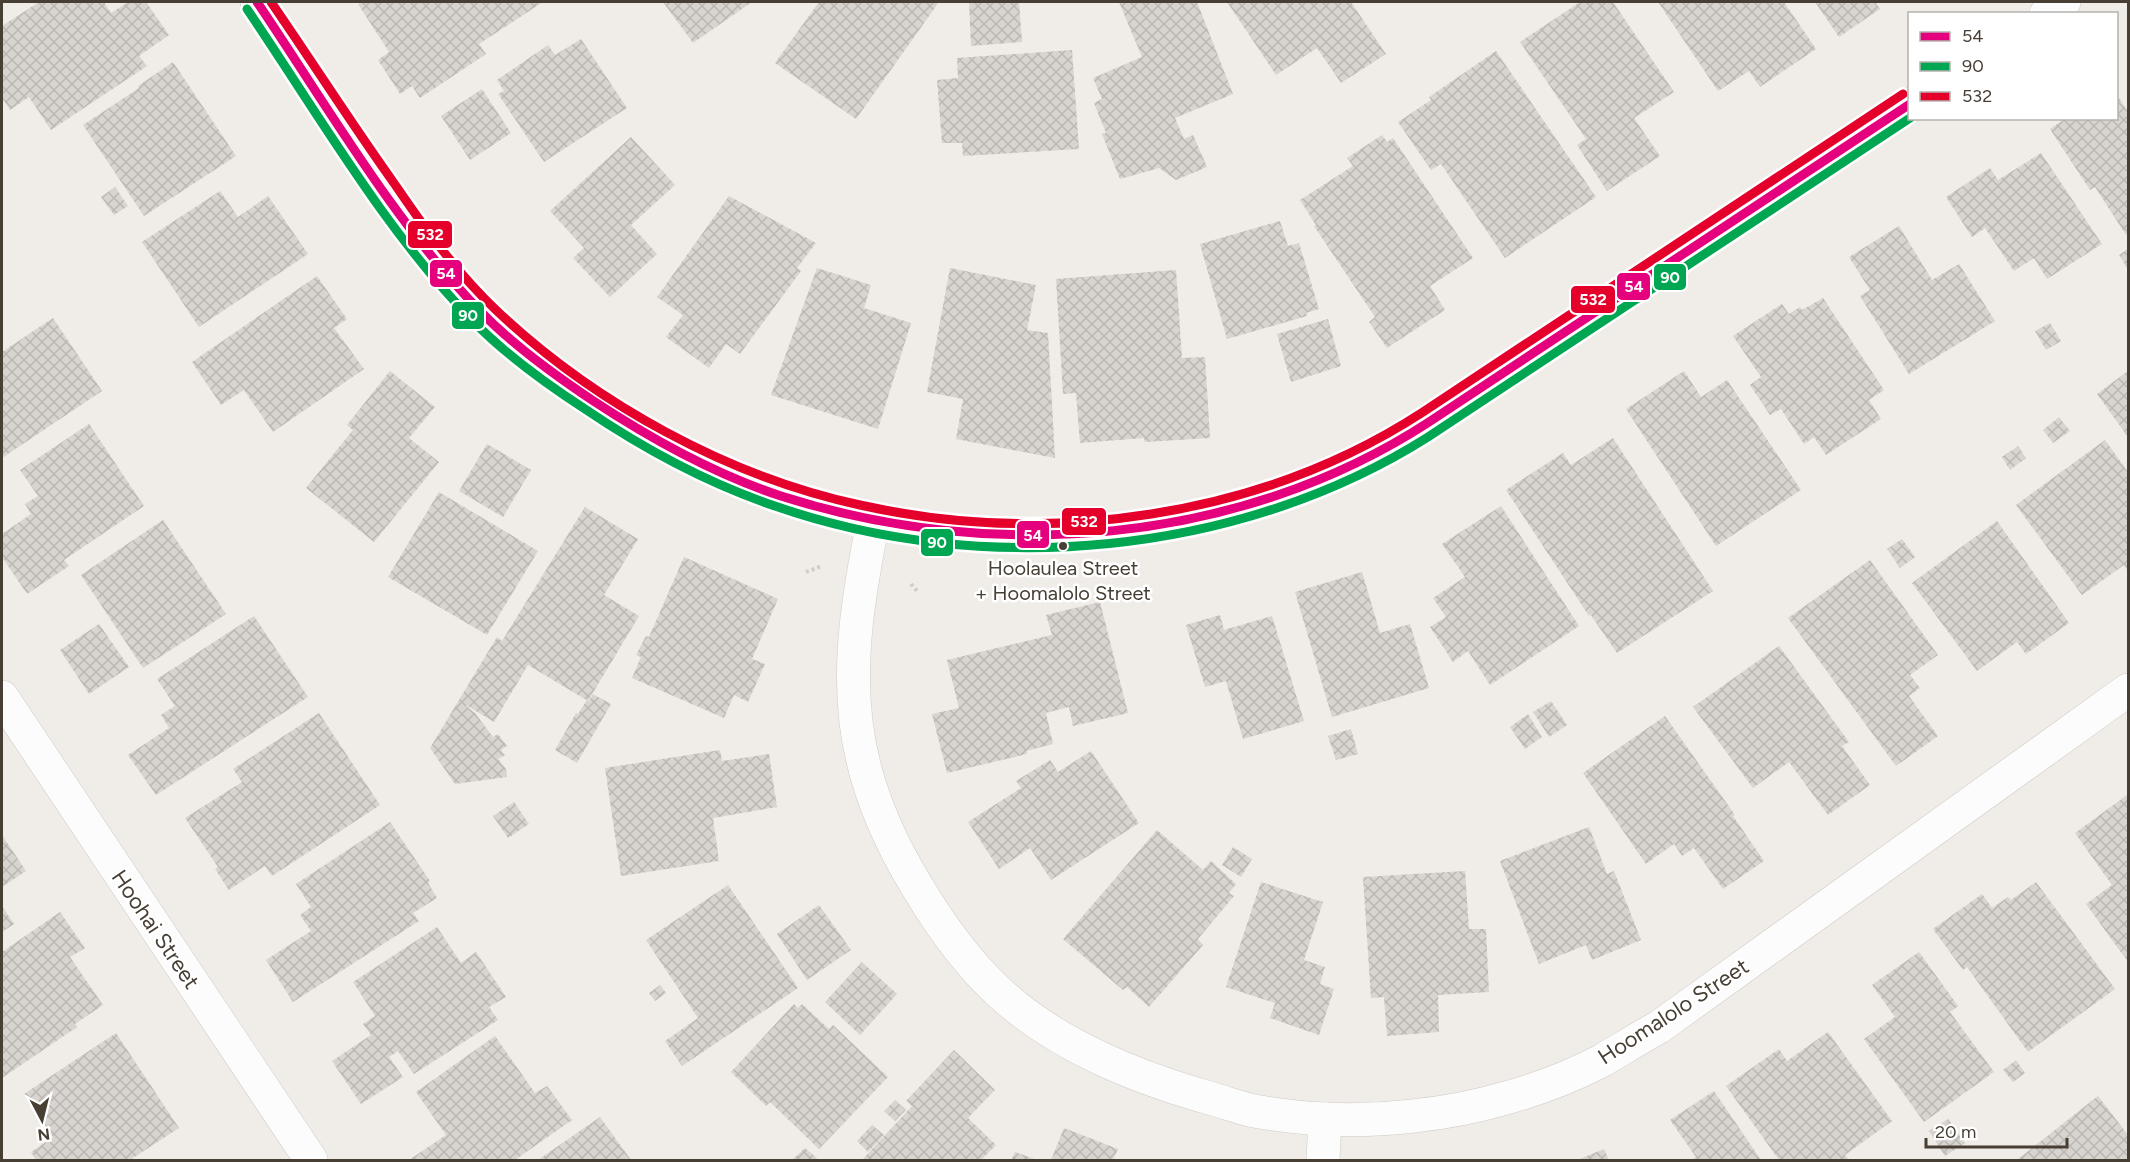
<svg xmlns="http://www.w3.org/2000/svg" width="2130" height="1162" viewBox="0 0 2130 1162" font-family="Figtree,sans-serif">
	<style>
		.building { fill: url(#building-cross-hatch) }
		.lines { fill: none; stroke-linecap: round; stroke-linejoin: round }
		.minor-casing { stroke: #cecbc5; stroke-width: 34 }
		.path { stroke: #d1cdc9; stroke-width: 4; stroke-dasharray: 3 3; stroke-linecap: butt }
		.minor { stroke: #fdfcfc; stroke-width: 33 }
		.bus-1-casing { stroke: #fff; stroke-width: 14 }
		.bus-2-casing { stroke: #fff; stroke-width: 14 }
		.bus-3-casing { stroke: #fff; stroke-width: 14 }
		.bus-1 { stroke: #e5007d; stroke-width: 9 }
		.bus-2 { stroke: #00a651; stroke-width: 9 }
		.bus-3 { stroke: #e4002b; stroke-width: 9 }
		.bus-dot { fill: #473e34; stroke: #fff; stroke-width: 2 }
		.labels { text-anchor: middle; stroke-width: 5; stroke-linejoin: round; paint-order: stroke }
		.bus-label { font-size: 20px; fill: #473e34; stroke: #fff }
		.street-label { font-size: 22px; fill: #473e34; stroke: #fff }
		.line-badge { stroke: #fff; stroke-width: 2 }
		.badge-label { font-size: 16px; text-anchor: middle; font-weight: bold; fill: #fff }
	</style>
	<defs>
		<pattern id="building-cross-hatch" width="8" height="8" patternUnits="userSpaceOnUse" patternTransform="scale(1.5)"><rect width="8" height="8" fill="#d8d4cf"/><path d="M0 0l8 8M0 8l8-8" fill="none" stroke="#bbb7b2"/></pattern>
	</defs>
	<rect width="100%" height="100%" fill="#f0ede8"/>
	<g class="building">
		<polygon points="39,2 104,2 111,13 128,2 146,2 169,35 139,56 147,66 51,130 29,97 10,110 2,98 2,26"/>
		<polygon points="362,2 543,2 479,44 486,54 420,98 412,86 400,94 378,60 389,52 358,4"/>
		<polygon points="663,2 752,2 693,43"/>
		<polygon points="819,2 939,2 856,119 775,63"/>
		<polygon points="969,2 1019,2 1022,42 971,46"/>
		<polygon points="1119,2 1197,2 1233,94 1175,118 1184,139 1193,135 1207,167 1176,180 1159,168 1120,179 1102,134 1106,133 1094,103 1102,99 1093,78 1142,57"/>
		<polygon points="1227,2 1351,2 1386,54 1341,83 1317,48 1276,75"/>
		<polygon points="1580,2 1613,2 1674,92 1634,118 1660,156 1607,191 1577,145 1586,139 1520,42"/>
		<polygon points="1658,2 1784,2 1816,49 1760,87 1749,71 1718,91"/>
		<polygon points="1815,2 1875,2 1880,9 1839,37"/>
		<polygon points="581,39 627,108 544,162 498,94 504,91 497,80 548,45 555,55"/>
		<polygon points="1072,50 1079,149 963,156 962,143 942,143 937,80 958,78 957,58"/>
		<polygon points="1496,51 1596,197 1505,258 1441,164 1431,170 1398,122 1431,100 1429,97"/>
		<polygon points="173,62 236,156 144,216 83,125 139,88 138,86"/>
		<polygon points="482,89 511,133 470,160 441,116"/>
		<polygon points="2116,93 2128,112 2128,233 2126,235 2095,187 2090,190 2050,129 2066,118 2116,118"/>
		<polygon points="1382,135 1387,142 1393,138 1473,258 1430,286 1445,310 1387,348 1369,322 1375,317 1314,226 1316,225 1300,200 1353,166 1347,158"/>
		<polygon points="631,137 675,185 631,225 657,254 610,297 573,258 584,248 550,211"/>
		<polygon points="2041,153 2102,244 2047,279 2034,258 2014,271 1985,228 1972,237 1946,197 1990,168 1998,180"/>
		<polygon points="115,187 128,206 114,215 101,197"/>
		<polygon points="220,191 238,217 268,196 308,254 199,327 142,242"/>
		<polygon points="729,196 816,243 797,268 801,271 740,354 726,344 709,368 666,337 683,315 657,297"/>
		<polygon points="1280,221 1288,246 1299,243 1319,309 1306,313 1307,316 1227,339 1200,244"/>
		<polygon points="1899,226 1932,280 1959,264 1995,321 1909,374 1860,296 1870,290 1849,257"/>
		<polygon points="2128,249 2128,269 2119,255"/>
		<polygon points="817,268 871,285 864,308 911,323 878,429 771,395"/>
		<polygon points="950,268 1036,285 1027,330 1048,333 1055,458 956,439 963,399 927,392"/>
		<polygon points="1176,270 1182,358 1205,357 1210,438 1145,442 1144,438 1080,443 1076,393 1063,394 1056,279"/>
		<polygon points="317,276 347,319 334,328 364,369 273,432 244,390 221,405 192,362"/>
		<polygon points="1823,298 1884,390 1869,400 1881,419 1826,455 1814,437 1804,444 1781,409 1770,415 1750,385 1761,377 1733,336 1782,304 1789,314 1800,307 1802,310"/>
		<polygon points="53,318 102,391 2,458 2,352"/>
		<polygon points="1328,319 1341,366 1291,382 1277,334"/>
		<polygon points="2050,323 2061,341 2046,350 2035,331"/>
		<polygon points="390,371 435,407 409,438 439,462 374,542 306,488 353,430 347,425"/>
		<polygon points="1684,371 1701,397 1727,380 1801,490 1716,546 1626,409"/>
		<polygon points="2128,371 2128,437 2097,394"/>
		<polygon points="2059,417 2070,431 2053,443 2043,430"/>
		<polygon points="89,424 144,506 64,560 69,566 27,594 2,557 2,534 31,514 25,504 38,496 20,470"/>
		<polygon points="1613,438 1713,591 1617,653 1590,614 1589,616 1506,490 1563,453 1571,465"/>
		<polygon points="2105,440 2128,472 2128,571 2124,565 2082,595 2016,505"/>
		<polygon points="487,444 531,470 503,517 459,491"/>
		<polygon points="2018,446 2026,458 2010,470 2002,457"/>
		<polygon points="439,492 538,551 487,635 388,577"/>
		<polygon points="1501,506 1579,626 1490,685 1468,651 1453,662 1430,627 1446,617 1433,598 1465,577 1442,544"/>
		<polygon points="585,507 638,539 604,595 639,616 588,701 528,665 494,722 466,705 466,706 475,713 493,737 498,734 507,746 501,750 505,755 498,759 506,769 507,777 455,784 430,748 497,637 502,641"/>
		<polygon points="163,520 226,614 143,668 81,575"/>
		<polygon points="1997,521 2069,623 2026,654 2017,642 1977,671 1912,583"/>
		<polygon points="1902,539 1915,557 1900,568 1887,549"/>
		<polygon points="684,557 778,599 752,659 765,664 748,702 734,695 724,718 632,678 641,657 636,655 646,636 649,637"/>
		<polygon points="1870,560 1938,655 1910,675 1920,688 1909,696 1938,736 1896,766 1788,618"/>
		<polygon points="1362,572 1380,633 1410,624 1429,688 1332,717 1295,592"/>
		<polygon points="1100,602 1128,713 1073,726 1069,707 1046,713 1053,744 1026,751 1027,754 947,773 932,714 959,708 947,660 1052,635 1046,615"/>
		<polygon points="1220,615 1224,630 1272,616 1304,721 1243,739 1226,681 1205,687 1186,625"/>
		<polygon points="254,616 308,697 156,795 128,755 169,728 161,715 175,706 157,679"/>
		<polygon points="99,624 129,667 89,694 60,650"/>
		<polygon points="1779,646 1849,742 1842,746 1870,785 1828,815 1789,762 1753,788 1693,707"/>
		<polygon points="593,694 611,704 577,763 555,750 576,713 578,714 587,700 589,701"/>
		<polygon points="1551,701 1567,725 1549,737 1533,712"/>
		<polygon points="319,713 380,805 272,876 265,866 229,890 215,869 218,867 185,818 242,782 233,769"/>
		<polygon points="1528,714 1542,737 1525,749 1510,727"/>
		<polygon points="1665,716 1735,815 1733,816 1764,861 1723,889 1694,848 1682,856 1674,844 1646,864 1583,773"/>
		<polygon points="1351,729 1358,754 1336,760 1328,736"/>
		<polygon points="720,750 722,761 769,754 777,807 713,818 719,861 621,876 605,768"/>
		<polygon points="1091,751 1139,823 1051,880 1030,848 999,869 968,822 1021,788 1016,781 1050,760 1058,772"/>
		<polygon points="2127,795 2128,796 2128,962 2086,904 2112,885 2075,833"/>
		<polygon points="514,802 529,824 508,838 493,816"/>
		<polygon points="390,822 430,881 428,883 437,898 413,913 419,921 293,1002 266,960 311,931 300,915 311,907 296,884"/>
		<polygon points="1589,827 1607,874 1614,871 1641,940 1592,960 1586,945 1539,964 1500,861"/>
		<polygon points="1157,830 1203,870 1211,861 1236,884 1229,893 1234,896 1198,939 1203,945 1149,1007 1127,987 1123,990 1063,939"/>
		<polygon points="2,835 26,871 2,887"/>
		<polygon points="1233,847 1252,859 1241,877 1222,865"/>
		<polygon points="1465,871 1469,929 1486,929 1489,992 1438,995 1439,1032 1387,1036 1384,997 1371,998 1363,877"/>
		<polygon points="1261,882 1323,902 1304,960 1325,967 1320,984 1334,989 1319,1035 1270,1018 1275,1003 1226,987"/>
		<polygon points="2036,882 2115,989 2028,1052 1967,967 1963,970 1933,929 1982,894 1992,908 2008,897 2011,900"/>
		<polygon points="728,885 798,988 682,1066 665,1041 698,1018 646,940"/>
		<polygon points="819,905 851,950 807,980 777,934"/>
		<polygon points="2,906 14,924 2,932"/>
		<polygon points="60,912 85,948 70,957 103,1005 75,1024 77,1027 2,1078 2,952"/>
		<polygon points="437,927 461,963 476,952 506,997 489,1007 498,1020 414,1074 398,1051 389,1057 403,1077 361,1104 332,1061 371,1035 363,1024 375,1016 353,982"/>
		<polygon points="1919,952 1958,1006 1950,1012 1994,1072 1924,1122 1864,1039 1895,1017 1872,985"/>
		<polygon points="862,962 897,994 860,1035 825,1002"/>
		<polygon points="660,985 666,993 655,1001 649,993"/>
		<polygon points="794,1004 798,1008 802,1004 829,1029 833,1025 888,1077 819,1149 770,1102 766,1106 731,1072"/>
		<polygon points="1828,1032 1892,1121 1845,1155 1849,1160 1779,1160 1726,1086 1779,1049 1787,1061"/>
		<polygon points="116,1033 179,1128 130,1160 36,1160 31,1152 53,1137 24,1094"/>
		<polygon points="495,1036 535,1093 547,1086 572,1120 515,1160 409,1160 446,1135 416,1092"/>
		<polygon points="954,1050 995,1090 968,1118 996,1145 981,1160 862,1160 912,1106 906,1101"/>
		<polygon points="2016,1060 2025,1073 2013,1082 2003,1070"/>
		<polygon points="1714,1091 1761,1160 1692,1160 1696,1157 1670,1120"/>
		<polygon points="2098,1096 2128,1135 2128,1160 2020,1160 2018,1159"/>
		<polygon points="895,1100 906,1110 895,1121 884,1111"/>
		<polygon points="600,1117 631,1160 538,1160"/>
		<polygon points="1948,1119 1965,1143 1945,1156 1929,1131"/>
		<polygon points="872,1125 884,1135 868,1152 857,1141"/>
		<polygon points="1064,1128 1118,1149 1113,1160 1051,1160"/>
		<polygon points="805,1148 817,1158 815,1160 795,1160 793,1159"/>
		<polygon points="1604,1149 1609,1160 1577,1160"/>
		<polygon points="1015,1152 1037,1160 1011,1160"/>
	</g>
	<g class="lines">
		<defs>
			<g id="minor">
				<path d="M 257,2 C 288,48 319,94 349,140 C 390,200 430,259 481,312 C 506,337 536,360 564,381 C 740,514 964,564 1180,521 C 1252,506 1325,480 1391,445 C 1412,434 1432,420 1452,407 L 1910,104"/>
				<polyline points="2046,14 2064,2"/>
				<path d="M 873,522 C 860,588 848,654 856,722 C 863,781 887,838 918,888 C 940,925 968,964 1001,994 C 1059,1047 1138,1078 1213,1099 C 1227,1103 1240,1108 1254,1111 C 1305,1120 1362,1122 1413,1116 C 1474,1110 1546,1090 1601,1061 C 1620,1050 1639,1038 1659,1027 L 2128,690"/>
				<polyline points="2,697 311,1160"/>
				<polyline points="1323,1160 1325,1119"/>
			</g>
		</defs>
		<use href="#minor" class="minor-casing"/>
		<g class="path">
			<polyline points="806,572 822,566"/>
			<polyline points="911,584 919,593"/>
		</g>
		<use href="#minor" class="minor"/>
		<defs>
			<path id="bus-1" d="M 257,2 C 326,104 395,224 481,312 C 514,346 553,374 592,400 C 651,439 714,474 781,496 C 994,564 1240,545 1429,422 L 1910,104"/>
			<path id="bus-2" d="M 247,9 C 317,112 386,232 473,321 C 506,355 545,383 585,409 C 644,449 707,483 775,506 C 984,579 1240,556 1428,437 L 1910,118"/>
			<path id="bus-3" d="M 271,2 C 313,63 353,126 396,186 C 426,230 458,274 496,310 C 594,403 729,477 860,505 C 1049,547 1260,518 1423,412 L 1903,94"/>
		</defs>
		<use href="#bus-1" class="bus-1-casing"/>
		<use href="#bus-2" class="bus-2-casing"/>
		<use href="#bus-3" class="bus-3-casing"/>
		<use href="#bus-1" class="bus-1"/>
		<use href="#bus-2" class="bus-2"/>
		<use href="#bus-3" class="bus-3"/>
	</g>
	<circle class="bus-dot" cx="1063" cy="546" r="5"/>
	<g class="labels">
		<g class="bus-label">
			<text x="1063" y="575">Hoolaulea Street<tspan x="1063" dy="25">+ Hoomalolo Street</tspan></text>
		</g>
		<g class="street-label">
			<text transform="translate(156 929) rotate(56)" y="8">Hoohai Street</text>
			<text transform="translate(1673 1011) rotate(-33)" y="8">Hoomalolo Street</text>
		</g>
	</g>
	<g class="line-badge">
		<rect x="407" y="220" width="46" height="29" rx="6" fill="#e4002b"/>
		<rect x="429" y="259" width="34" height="29" rx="6" fill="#e5007d"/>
		<rect x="1653" y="263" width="34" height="28" rx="6" fill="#00a651"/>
		<rect x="1616" y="272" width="35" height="29" rx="6" fill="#e5007d"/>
		<rect x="1570" y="285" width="46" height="29" rx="6" fill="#e4002b"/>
		<rect x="451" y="301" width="34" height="29" rx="6" fill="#00a651"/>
		<rect x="1061" y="507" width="46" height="29" rx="6" fill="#e4002b"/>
		<rect x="1016" y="520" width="34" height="29" rx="6" fill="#e5007d"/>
		<rect x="920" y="528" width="34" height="29" rx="6" fill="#00a651"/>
	</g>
	<g class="badge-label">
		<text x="430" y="240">532</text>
		<text x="446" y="279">54</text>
		<text x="1670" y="283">90</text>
		<text x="1634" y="292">54</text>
		<text x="1593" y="305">532</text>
		<text x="468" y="321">90</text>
		<text x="1084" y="527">532</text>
		<text x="1033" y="541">54</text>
		<text x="937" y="548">90</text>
	</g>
	<rect width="2130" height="1162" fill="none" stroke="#473e34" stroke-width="6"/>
	<rect x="1908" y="12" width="210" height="108" fill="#ffffff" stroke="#b5b2ae" stroke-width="1.5"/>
	<rect x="1920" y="32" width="30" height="9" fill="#e5007d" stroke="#b5b2ae" stroke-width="1.5"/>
	<text x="1962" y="42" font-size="18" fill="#473e34">54</text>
	<rect x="1920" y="62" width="30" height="9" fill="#00a651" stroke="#b5b2ae" stroke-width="1.5"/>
	<text x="1962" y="72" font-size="18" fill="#473e34">90</text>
	<rect x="1920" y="92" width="30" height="9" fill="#e4002b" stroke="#b5b2ae" stroke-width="1.5"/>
	<text x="1962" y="102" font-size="18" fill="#473e34">532</text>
	<g transform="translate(42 1120) rotate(173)" stroke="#ffffff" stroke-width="4.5" paint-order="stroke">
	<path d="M0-4.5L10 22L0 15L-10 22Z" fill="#473e34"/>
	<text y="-9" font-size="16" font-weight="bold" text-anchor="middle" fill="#473e34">N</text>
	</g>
	<path d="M1926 1138v9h141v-9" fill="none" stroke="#473e34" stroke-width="3"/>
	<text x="1935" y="1138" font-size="18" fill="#473e34" stroke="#ffffff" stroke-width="4.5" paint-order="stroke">20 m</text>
</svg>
